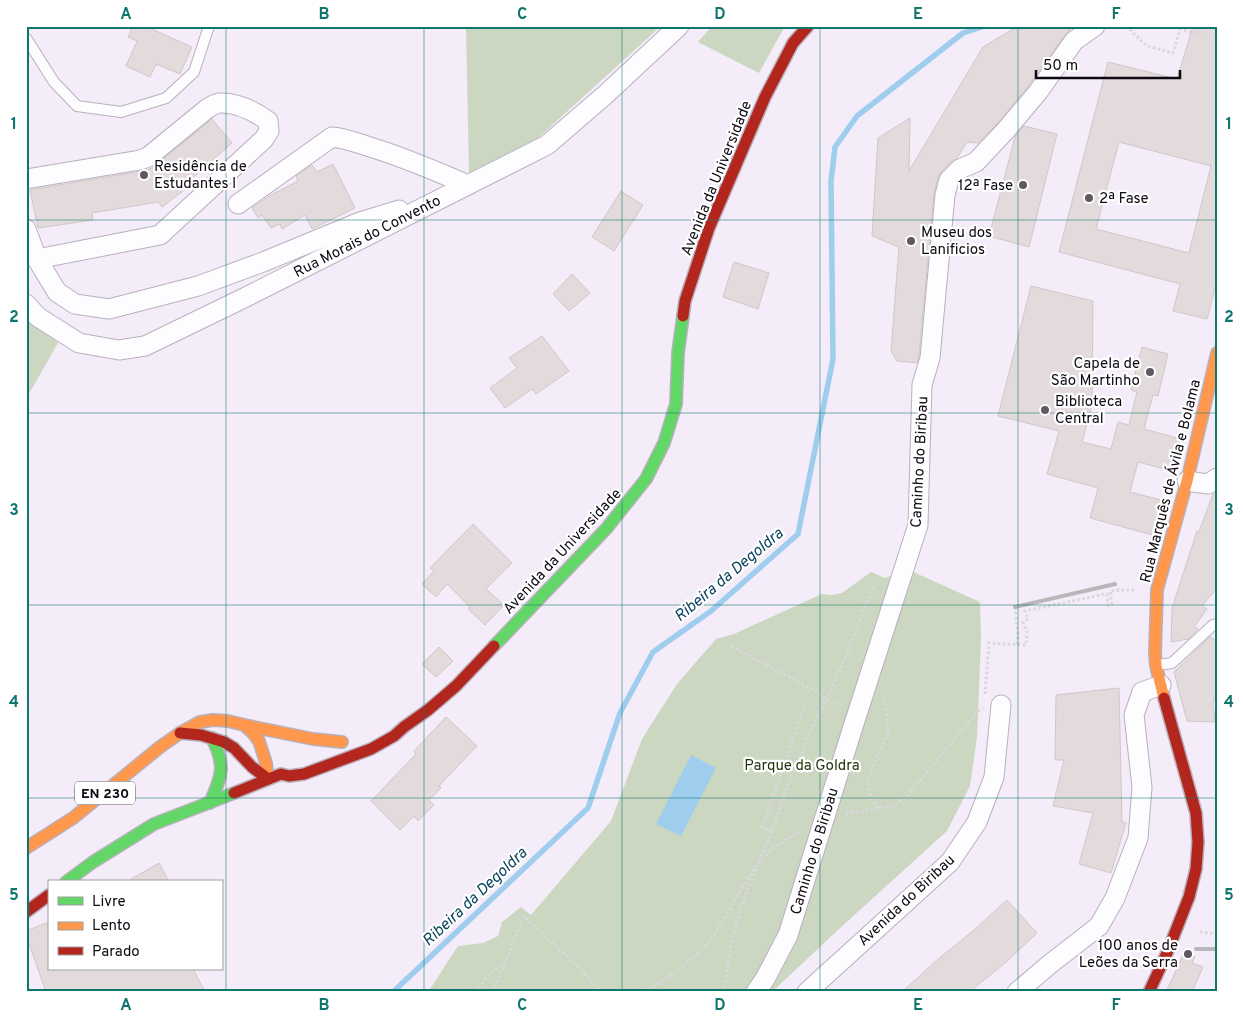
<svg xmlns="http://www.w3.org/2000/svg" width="1243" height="1018" viewBox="0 0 1243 1018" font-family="Overpass,sans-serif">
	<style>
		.green { fill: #ccd7c2 }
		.water { fill: #9fcdee }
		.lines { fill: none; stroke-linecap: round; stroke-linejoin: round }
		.stream { stroke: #9fcdee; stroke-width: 5.5 }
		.building { fill: #e2dadb; stroke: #cfc7c8; fill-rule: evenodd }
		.lane-casing { stroke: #b8b1bc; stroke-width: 12 }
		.street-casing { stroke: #b8b1bc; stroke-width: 21 }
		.fast-casing { stroke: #b8b1bc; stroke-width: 14 }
		.slow-casing { stroke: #b8b1bc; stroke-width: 14 }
		.jam-casing { stroke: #b8b1bc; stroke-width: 14 }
		.path { stroke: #dad8dc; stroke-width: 3; stroke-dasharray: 2.5 2.5; stroke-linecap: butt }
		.lane { stroke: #fdfcfe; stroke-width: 10 }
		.street { stroke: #fdfcfe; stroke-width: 19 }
		.fast { stroke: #63d668; stroke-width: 11 }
		.slow { stroke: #ff974d; stroke-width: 11 }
		.jam { stroke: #b3261e; stroke-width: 11 }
		.rail { stroke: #b9b7ba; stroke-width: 4 }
		.grid { fill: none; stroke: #0f766e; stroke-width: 1; stroke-opacity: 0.55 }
		.poi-dot { fill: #5f5863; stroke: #fff; stroke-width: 2 }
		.labels { text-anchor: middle; stroke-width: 4.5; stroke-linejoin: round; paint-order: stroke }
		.shield { fill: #fff; stroke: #57535a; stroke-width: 1 }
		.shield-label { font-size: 14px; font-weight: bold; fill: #0f0913 }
		.poi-label { font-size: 15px; fill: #0f0913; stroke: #fff; text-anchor: start }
		.street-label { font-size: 15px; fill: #0f0913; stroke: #fff }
		.park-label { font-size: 15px; fill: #22370b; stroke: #fff }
		.water-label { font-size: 16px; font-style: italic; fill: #0b4560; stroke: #fff }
		.neatline { fill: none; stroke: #0f766e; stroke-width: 2 }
		.grid-label { font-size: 16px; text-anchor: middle; font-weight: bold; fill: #0f766e }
	</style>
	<rect width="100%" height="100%" fill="#f4ecf8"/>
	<g class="green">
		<polygon points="466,26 661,26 538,138 469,174"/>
		<polygon points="712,26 785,26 759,73 698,42"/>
		<polygon points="26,315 58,343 26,399"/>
		<polygon points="909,570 980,602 981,639 977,737 970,786 947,831 839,929 772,992 428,992 458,946 483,943 498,936 502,922 521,907 531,915 611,821 642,739 677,684 716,639 734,634 822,594 832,595 842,593 871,572 885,578"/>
	</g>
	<polygon class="water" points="691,755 716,768 681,836 656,824"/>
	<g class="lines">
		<polyline class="stream" points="393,992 588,808 620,713 653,652 711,611 798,534 833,359 831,181 835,147 857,116 963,33 985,26"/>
	</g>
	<g class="building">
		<polygon points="133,26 145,26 192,47 180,74 156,64 150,77 126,66 137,41 128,37"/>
		<polygon points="1018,26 1062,26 1070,30 1065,35 1029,85 998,123 978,143 967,142 957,158 952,161 941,172 938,177 934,194 919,356 917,363 897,361 891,351 899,247 872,236 878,138 910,118 909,171 983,47"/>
		<path d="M 1193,26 L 1217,26 L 1217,281 L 1207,319 L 1173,311 L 1180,284 L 1059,252 L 1108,62 L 1177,79 ZM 1119,142 L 1211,166 L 1189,253 L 1096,229 Z"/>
		<polygon points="212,119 232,143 181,188 183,191 162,207 158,202 92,213 93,220 38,228 30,190 142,171 152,168"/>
		<polygon points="1024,126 1057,134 1029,247 989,236 1015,137"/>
		<polygon points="333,164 355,208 312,229 305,215 282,229 280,224 271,228 262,215 258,218 252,208 271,195 298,181 296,176 312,165 317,172"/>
		<polygon points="621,191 643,205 614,251 592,237"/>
		<polygon points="734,262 769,273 758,309 723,297"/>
		<polygon points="572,274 590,293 569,311 553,294"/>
		<polygon points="1031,286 1093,301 1092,405 1082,442 1111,449 1118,422 1129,425 1137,392 1131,390 1142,347 1168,354 1158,396 1153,395 1144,429 1181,439 1172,471 1138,462 1130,492 1165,501 1156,536 1090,518 1098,488 1047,474 1059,431 998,416"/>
		<polygon points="542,336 569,371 536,394 532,389 505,408 490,388 517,368 509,358"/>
		<polygon points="1217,492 1217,588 1202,606 1207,609 1194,627 1198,629 1188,639 1171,642 1172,608 1197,531 1199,532 1213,494"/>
		<polygon points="473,524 512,563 486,589 504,605 485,625 468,609 470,607 447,584 436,597 422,584 434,571 430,568"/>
		<polygon points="1210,637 1217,641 1217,690 1213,704 1215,722 1187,721 1174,672"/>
		<polygon points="439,647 453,661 436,677 422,664"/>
		<polygon points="1119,688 1122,822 1126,823 1111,873 1079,864 1093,813 1053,806 1064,760 1055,760 1056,695"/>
		<polygon points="446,717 477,746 439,786 441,788 429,800 434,805 418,821 414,816 400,830 371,801 416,754 414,751"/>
		<polygon points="159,863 169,882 126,882"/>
		<polygon points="1007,900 1037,933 1004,964 969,992 902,992 937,960 974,930"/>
		<polygon points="49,922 49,969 193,969 205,992 46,992 26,935 26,931"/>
		<polygon points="1184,953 1195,957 1192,963 1203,967 1192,992 1166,992"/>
	</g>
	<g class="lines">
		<defs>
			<g id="lane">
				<polyline points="26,38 54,82 77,106 121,112 166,98 194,72 209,26"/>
				<polyline points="1158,665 1172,663 1213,625 1217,624"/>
			</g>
			<g id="street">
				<path d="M 26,179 L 140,160 L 148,157 L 208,108 C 211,106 215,104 219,103 C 236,102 254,111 268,121 L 269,131 L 264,139 L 160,235 L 37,259"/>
				<path d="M 238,204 L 332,137 C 345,138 357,143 370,147 C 403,157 436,171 468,185"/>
				<polyline points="26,229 37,259 57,292 75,304 109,309 198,286 263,262 360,222 399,210"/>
				<polyline points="26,304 38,317 79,343 119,350 145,346 242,299 547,145 605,95 679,26"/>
				<polyline points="1187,481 1208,484 1217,478"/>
				<polyline points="756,992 765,979 788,935 852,730 918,525 922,385 930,358 945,195 949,180 960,169 976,162 1006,130 1038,92 1074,41 1095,26"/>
				<polyline points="807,992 950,862 977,822 994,777 1001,705"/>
				<polyline points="1017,992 1050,964 1099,926 1115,898 1138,838 1142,787 1134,715 1142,692 1161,685"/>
			</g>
			<g id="fast">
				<polyline points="494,646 606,529 646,479 664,443 676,404 678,353 683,316"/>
				<path d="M 210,803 C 222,775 226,766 212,738"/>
				<polyline points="66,882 93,862 154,824 234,793"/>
			</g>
			<g id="slow">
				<polyline points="1164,698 1156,666 1155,653 1157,590 1187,481 1217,353"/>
				<polyline points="244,725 313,739 342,742"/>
				<polyline points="26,848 73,818 160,747 180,733 200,722 213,720 228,721 244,725 253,733 259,741 266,763 268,779"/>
			</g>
			<g id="jam">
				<polyline points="683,316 685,301 709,228 765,97 793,43 808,26"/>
				<polyline points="180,733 201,735 224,742 234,748 252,767 268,779"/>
				<polyline points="234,793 281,774 289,776 304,774 371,749 394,736 404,727 428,710 456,686 494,646"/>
				<polyline points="26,912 49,895"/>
				<polyline points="1149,992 1167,953 1189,897 1196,869 1198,842 1196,813 1164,698"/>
			</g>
		</defs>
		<use href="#lane" class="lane-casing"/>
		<use href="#street" class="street-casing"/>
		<use href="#fast" class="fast-casing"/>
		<use href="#slow" class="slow-casing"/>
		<use href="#jam" class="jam-casing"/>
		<g class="path">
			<polyline points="1126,26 1147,46 1173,53 1180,29 1217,39"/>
			<polyline points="1115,584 1118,590"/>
			<polyline points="1015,607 1018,635 1017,645"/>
			<polyline points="731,646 817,692 826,700 842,706"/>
			<polyline points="985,694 989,643 1026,645 1027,632 1023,622 1028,619 1025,611 1105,594 1107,594 1108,605 1112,604 1110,591 1127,590 1135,590"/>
			<polyline points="879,808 871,798 868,783 875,760 889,732 884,696"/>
			<polyline points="846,814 895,805 908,795 978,711 983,709"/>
			<polyline points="772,831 762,828 805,705"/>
			<polyline points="759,861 772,831 789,781 812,728 826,700 844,661 873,587"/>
			<polyline points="1200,932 1217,934"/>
			<polyline points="476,992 490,973 503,964"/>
			<polyline points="493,992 524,916 578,967 601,992"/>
			<polyline points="639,992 653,987 680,969 708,943 723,921 745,882 758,864 773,848 802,830"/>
			<polyline points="724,992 731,945 742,904 756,869"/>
		</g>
		<use href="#lane" class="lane"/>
		<use href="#street" class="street"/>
		<use href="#fast" class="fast"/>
		<use href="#slow" class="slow"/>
		<use href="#jam" class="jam"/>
		<g class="rail">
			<polyline points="1015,607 1115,584"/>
			<polyline points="1196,949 1217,949"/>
		</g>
	</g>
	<path class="grid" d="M 226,26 L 226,992M 424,26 L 424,992M 622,26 L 622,992M 820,26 L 820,992M 1018,26 L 1018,992M 26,220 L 1217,220M 26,413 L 1217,413M 26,605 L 1217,605M 26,798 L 1217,798"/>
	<g class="poi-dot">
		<circle cx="144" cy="175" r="5"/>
		<circle cx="1023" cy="185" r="5"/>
		<circle cx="1089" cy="198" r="5"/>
		<circle cx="911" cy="241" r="5"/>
		<circle cx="1150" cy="372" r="5"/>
		<circle cx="1045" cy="410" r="5"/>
		<circle cx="1188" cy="954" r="5"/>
	</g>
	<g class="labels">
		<rect class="shield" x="75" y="781.5" width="60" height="23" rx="4"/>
		<g class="shield-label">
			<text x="105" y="798">EN 230</text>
		</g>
		<g class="poi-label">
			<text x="154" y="171">Residência de<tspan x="154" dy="17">Estudantes I</tspan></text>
			<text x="1013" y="190" text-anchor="end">12ª Fase</text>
			<text x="1099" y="203">2ª Fase</text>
			<text x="921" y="237">Museu dos<tspan x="921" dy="17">Lanificios</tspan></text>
			<text x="1140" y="368" text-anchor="end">Capela de<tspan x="1140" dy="17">São Martinho</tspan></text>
			<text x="1055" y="406">Biblioteca<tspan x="1055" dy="17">Central</tspan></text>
			<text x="1178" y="950" text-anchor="end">100 anos de<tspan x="1178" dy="17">Leões da Serra</tspan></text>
		</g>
		<g class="street-label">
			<text transform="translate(716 178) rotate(-68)" y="5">Avenida da Universidade</text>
			<text transform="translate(367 236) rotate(-27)" y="5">Rua Morais do Convento</text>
			<text transform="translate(919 462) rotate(-87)" y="5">Caminho do Biribau</text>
			<text transform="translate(1170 481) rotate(-76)" y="5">Rua Marquês de Ávila e Bolama</text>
			<text transform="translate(562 551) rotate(-47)" y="5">Avenida da Universidade</text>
			<text transform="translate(814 851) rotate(-73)" y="5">Caminho do Biribau</text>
			<text transform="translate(906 900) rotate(-43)" y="5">Avenida do Biribau</text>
		</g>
		<g class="park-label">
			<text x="802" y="770">Parque da Goldra</text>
		</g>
		<g class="water-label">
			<text transform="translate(728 574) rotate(-40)" y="6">Ribeira da Degoldra</text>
			<text transform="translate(474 896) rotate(-43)" y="6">Ribeira da Degoldra</text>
		</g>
	</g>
	<rect width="1243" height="1018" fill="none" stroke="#ffffff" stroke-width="55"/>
	<rect x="48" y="880" width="175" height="90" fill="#ffffff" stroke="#9f9da1"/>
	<rect x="58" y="897" width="25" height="8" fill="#63d668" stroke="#9f9da1"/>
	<text x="92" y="906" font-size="15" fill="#0f0913">Livre</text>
	<rect x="58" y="922" width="25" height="8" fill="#ff974d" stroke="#9f9da1"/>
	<text x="92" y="930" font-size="15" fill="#0f0913">Lento</text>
	<rect x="58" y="947" width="25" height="8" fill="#b3261e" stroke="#9f9da1"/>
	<text x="92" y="956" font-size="15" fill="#0f0913">Parado</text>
	<path d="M1036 70v8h144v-8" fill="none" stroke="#0f0913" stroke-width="2.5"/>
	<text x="1043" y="70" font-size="15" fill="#0f0913" stroke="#ffffff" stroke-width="4" paint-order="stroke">50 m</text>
	<rect x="28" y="28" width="1188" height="962" class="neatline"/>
	<g class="grid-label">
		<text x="126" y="19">A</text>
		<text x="324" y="19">B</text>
		<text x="522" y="19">C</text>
		<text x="720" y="19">D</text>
		<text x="918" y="19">E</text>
		<text x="1116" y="19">F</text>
		<text x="14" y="129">1</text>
		<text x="1229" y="129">1</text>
		<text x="14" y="322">2</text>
		<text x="1229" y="322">2</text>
		<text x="14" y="515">3</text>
		<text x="1229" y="515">3</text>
		<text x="14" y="707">4</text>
		<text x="1229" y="707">4</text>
		<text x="14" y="900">5</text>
		<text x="1229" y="900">5</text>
		<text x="126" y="1010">A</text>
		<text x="324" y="1010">B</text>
		<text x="522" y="1010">C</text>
		<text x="720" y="1010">D</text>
		<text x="918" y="1010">E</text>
		<text x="1116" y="1010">F</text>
	</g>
</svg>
